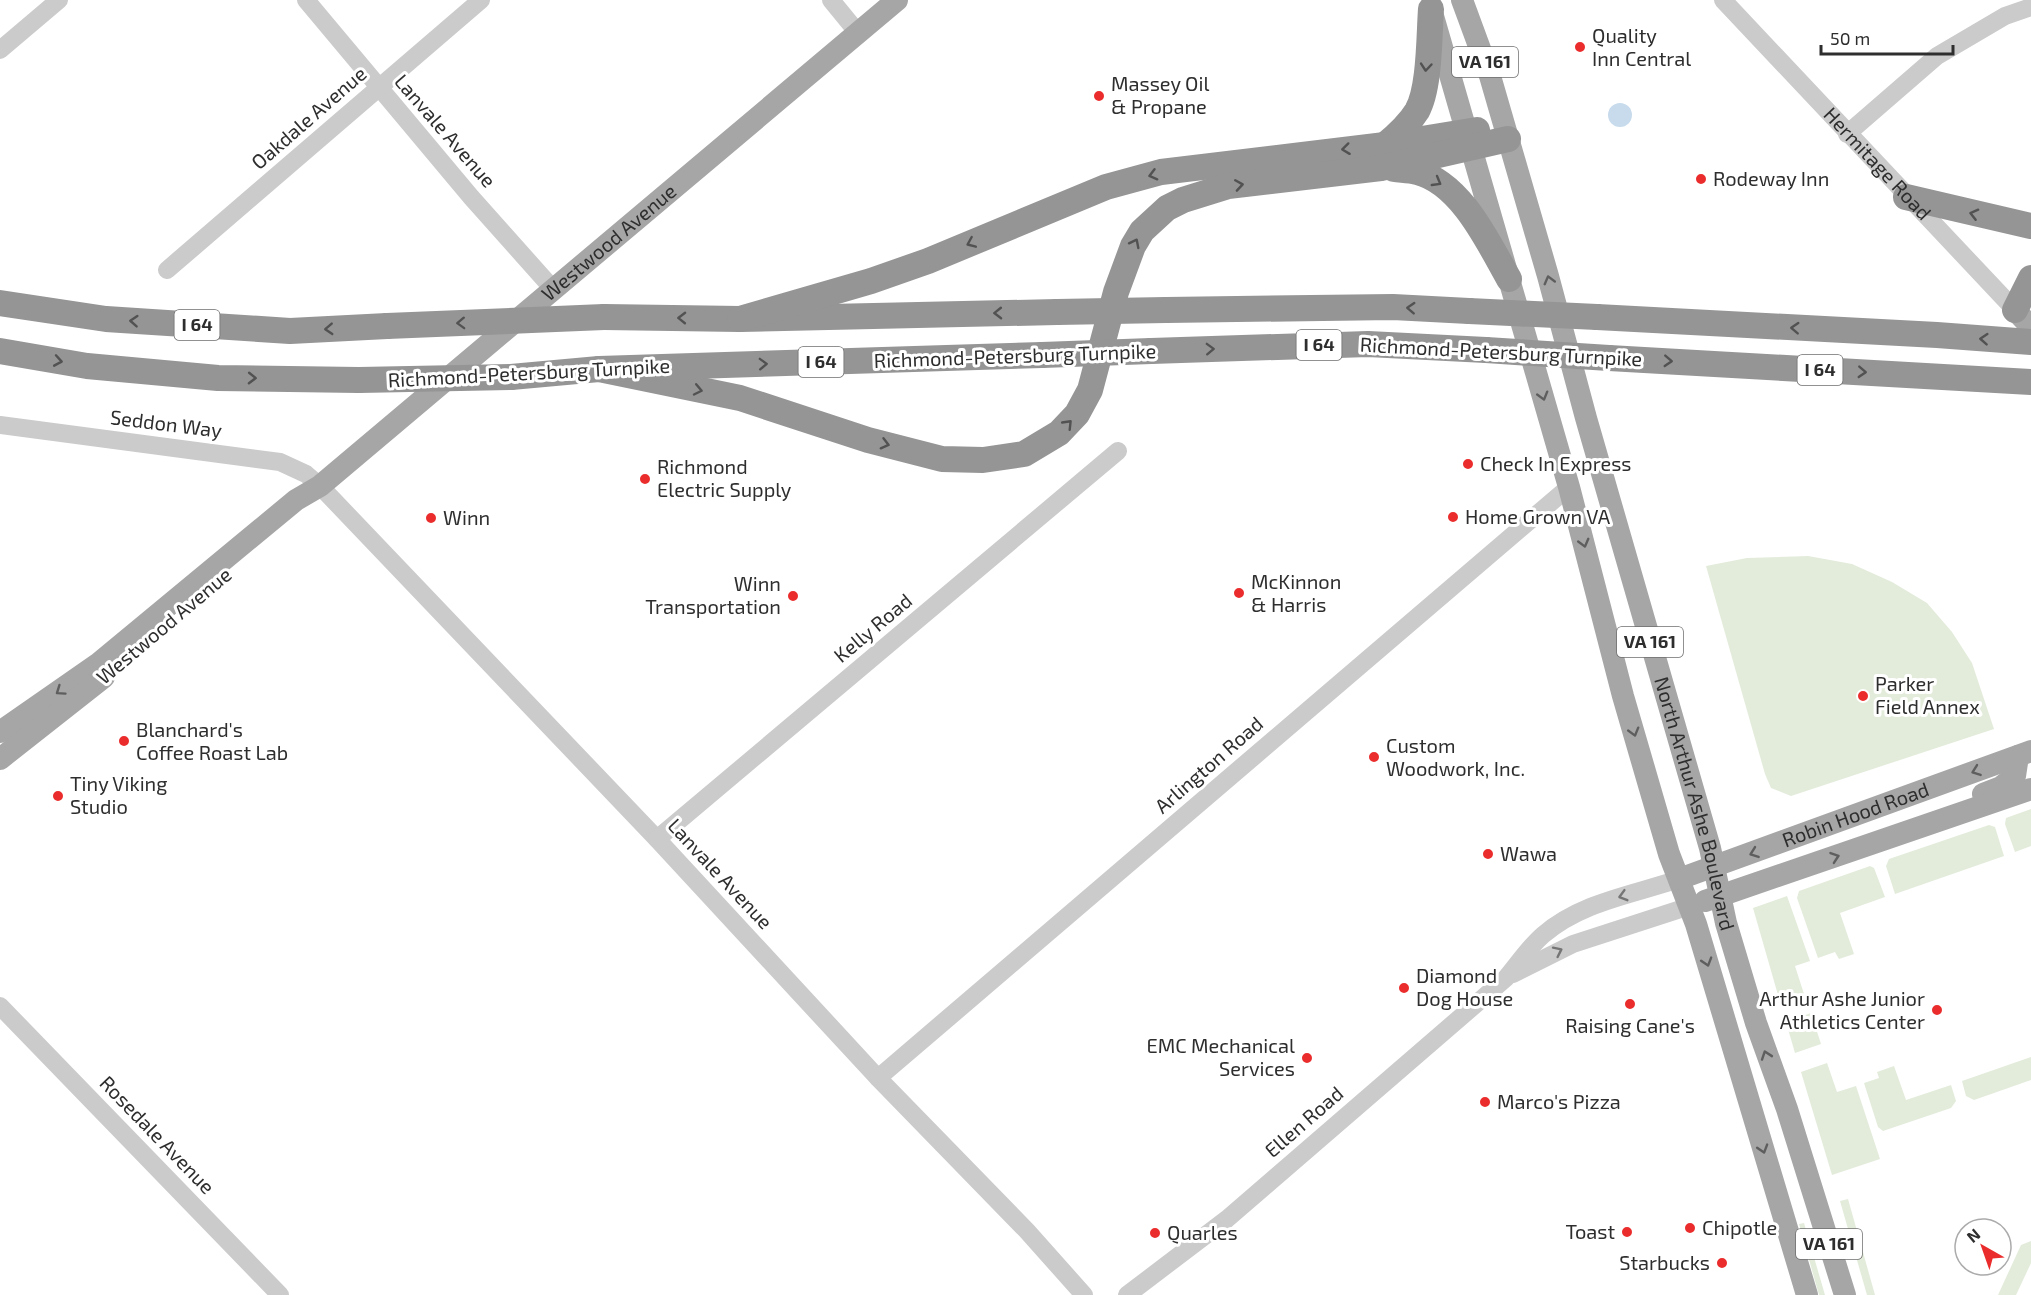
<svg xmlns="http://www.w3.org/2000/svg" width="2031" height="1295" viewBox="0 0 2031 1295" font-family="'Exo 2',sans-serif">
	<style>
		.green { fill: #e3ecdb }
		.water { fill: #c7dbec }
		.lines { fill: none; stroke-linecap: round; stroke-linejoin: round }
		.minor { stroke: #cbcbcb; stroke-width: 18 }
		.major { stroke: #a6a6a6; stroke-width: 22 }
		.highway { stroke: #959595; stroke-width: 26 }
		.highway-bridge { stroke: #959595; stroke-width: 26 }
		.oneway { stroke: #525252 }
		.oneway2 { stroke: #5e5e5e }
		.oneway3 { stroke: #757575 }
		.poi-dot { fill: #ea2d2c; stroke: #fff; stroke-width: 2 }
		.labels { text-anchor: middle; stroke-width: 6; stroke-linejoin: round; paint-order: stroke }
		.shield { fill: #fff; stroke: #6d6d6d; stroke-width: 1.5 }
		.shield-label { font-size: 18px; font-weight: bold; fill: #2e2e2e }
		.poi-label { font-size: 20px; fill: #2e2e2e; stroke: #fff; text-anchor: start }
		.street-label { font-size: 20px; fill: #2e2e2e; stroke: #fff }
	</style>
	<rect width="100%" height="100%" fill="#fff"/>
	<g class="green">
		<polygon points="1808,556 1852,564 1892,582 1927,603 1952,632 1972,663 1994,729 1791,796 1771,788 1765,774 1706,566 1747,558"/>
		<polygon points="2031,809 2031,846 2015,852 2005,824 2006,818"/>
		<polygon points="1989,825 1995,827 2004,856 1895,894 1886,866 1889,859"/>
		<polygon points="1870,866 1874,868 1885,897 1840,913 1854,954 1839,959 1835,952 1818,958 1797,898 1799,891"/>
		<polygon points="1787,896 1810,961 1795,966 1804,994 1780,1002 1753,908"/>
		<polygon points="1811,1013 1821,1044 1795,1053 1786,1022"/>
		<polygon points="2031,1057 2031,1080 1974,1100 1966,1096 1962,1081"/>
		<polygon points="1827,1063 1837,1092 1856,1086 1880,1159 1832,1175 1801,1072"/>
		<polygon points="1894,1066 1906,1100 1951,1085 1956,1101 1951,1108 1883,1131 1878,1127 1864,1083 1879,1078 1877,1072"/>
		<polygon points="1848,1199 1875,1295 1867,1295 1840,1201"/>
		<polygon points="1804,1223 1825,1295 1819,1295 1799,1224"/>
		<polygon points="2031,1241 2031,1263 2016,1295 1998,1295 2021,1245"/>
	</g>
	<circle class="water" cx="1620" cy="115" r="12"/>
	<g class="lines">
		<g class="minor">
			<polyline points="306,0 471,197 553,289"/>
			<polyline points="831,0 858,33"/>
			<path id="s1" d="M 1723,0 L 2015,310"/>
			<polyline points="0,50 59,0"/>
			<polyline points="1847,134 1937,56 2005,16 2031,7"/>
			<polyline points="167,270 481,0"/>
			<polyline points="0,425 280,462 306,474 320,486 657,839 878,1078 1027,1231 1084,1295"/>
			<polyline points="657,839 1118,451"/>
			<polyline points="1513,974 1573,944 1690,906"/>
			<polyline points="0,1006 280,1295"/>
			<polyline points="878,1078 1569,487"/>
			<path d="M 1127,1295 L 1227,1219 L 1506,978 C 1518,964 1529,947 1543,935 C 1581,902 1632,895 1679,879"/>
		</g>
		<g class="major">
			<path id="s2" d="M 1462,0 L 1490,76 L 1548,276 L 1586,418 L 1710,848 L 1726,923 L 1756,1023 L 1787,1109 L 1845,1295"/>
			<polyline points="1433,16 1569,487 1623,696 1669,854 1696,924 1807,1295"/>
			<polyline points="2015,310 2031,327"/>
			<path id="s3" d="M 0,732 L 99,663 L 296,500 L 320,486 L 897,0"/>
			<polyline points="0,759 104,677"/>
			<polyline points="1983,794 2001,787 2015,776 2018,756"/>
			<path id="s4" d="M 1679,879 L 2031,751"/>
			<polyline points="1705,901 2031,789"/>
		</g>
		<g class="highway">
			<path d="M 1385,145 C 1397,135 1409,124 1417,111 C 1430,88 1429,36 1431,9"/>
			<path d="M 1394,169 C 1401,170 1410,170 1417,172 C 1461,183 1488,242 1509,279"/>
			<polyline points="1906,197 2031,226"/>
			<polyline points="0,303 106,319 290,331 387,326"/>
			<polyline points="1166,310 1393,307 1469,311"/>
			<polyline points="2015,310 2031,278"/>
			<polyline points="604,317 740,319 1057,312"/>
			<polyline points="1597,317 1937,335 2031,342"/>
			<polyline points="740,319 871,281 928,261 1106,187 1161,172 1385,145 1477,130"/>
			<polyline points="0,351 87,366 218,378 359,380"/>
			<polyline points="1151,351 1368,344 1486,350"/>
			<polyline points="1609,358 2031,382"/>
			<polyline points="599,369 740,398 868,440 942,459 983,460 1024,454 1059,433 1077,414 1090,390 1116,292 1133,246 1142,231 1167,208 1183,200 1228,186 1381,168 1508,139"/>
			<polyline points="511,377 599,369 1042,355"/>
		</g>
		<g class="highway-bridge">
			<polyline points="1469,311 1597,317"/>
			<polyline points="1057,312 1166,310"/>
			<polyline points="387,326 604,317"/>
			<polyline points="1486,350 1609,358"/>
			<polyline points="1042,355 1151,351"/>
			<polyline points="359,380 511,377"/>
		</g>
	</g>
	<defs><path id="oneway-chevron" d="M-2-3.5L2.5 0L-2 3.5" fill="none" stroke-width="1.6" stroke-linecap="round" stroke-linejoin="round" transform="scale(1.5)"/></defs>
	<g class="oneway">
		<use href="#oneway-chevron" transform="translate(1426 67) rotate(95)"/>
		<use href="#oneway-chevron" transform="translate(1346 149) rotate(173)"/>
		<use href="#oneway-chevron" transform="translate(1153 175) rotate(165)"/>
		<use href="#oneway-chevron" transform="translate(1437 182) rotate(30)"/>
		<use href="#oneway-chevron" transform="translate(1239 185) rotate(-9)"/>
		<use href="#oneway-chevron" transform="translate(1974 214) rotate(-166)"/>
		<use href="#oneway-chevron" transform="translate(971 243) rotate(157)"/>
		<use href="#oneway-chevron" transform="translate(1135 243) rotate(-63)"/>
		<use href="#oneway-chevron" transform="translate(1411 308) rotate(-177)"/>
		<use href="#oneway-chevron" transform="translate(998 313) rotate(179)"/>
		<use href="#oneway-chevron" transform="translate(682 318) rotate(-179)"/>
		<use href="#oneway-chevron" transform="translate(134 321) rotate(-176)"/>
		<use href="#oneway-chevron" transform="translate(461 323) rotate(178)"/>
		<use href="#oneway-chevron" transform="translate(1795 328) rotate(-177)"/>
		<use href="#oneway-chevron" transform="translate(329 329) rotate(177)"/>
		<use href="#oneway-chevron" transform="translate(1984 339) rotate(-176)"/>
		<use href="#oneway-chevron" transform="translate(1210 349) rotate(-2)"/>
		<use href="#oneway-chevron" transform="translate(58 361) rotate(10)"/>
		<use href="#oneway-chevron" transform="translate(1668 361) rotate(3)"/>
		<use href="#oneway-chevron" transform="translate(763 364) rotate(-2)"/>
		<use href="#oneway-chevron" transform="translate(1862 372) rotate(3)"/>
		<use href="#oneway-chevron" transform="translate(252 378) rotate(1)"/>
		<use href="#oneway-chevron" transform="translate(698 390) rotate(12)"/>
		<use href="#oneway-chevron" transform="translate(1068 424) rotate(-46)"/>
		<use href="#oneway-chevron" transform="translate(885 444) rotate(15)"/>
	</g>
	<g class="oneway2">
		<use href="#oneway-chevron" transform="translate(1549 280) rotate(-105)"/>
		<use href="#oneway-chevron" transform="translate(1543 396) rotate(74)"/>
		<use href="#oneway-chevron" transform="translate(1584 543) rotate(75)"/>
		<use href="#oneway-chevron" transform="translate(60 691) rotate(145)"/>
		<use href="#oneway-chevron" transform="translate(1634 732) rotate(74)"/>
		<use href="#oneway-chevron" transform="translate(1976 771) rotate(160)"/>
		<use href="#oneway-chevron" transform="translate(1754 853) rotate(160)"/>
		<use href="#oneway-chevron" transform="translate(1835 857) rotate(-19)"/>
		<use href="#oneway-chevron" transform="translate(1707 962) rotate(73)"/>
		<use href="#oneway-chevron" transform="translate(1766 1055) rotate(-109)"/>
		<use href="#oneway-chevron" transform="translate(1763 1149) rotate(73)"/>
	</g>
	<g class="oneway3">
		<use href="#oneway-chevron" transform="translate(1623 896) rotate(164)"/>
		<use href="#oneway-chevron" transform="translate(1558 951) rotate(-26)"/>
	</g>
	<g class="poi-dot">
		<circle cx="1580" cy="47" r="6"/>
		<circle cx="1099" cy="96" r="6"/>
		<circle cx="1701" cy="179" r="6"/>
		<circle cx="1468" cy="464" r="6"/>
		<circle cx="645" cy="479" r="6"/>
		<circle cx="1453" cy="517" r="6"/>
		<circle cx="431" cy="518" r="6"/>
		<circle cx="1239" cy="593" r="6"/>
		<circle cx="793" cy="596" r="6"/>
		<circle cx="1863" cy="696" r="6"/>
		<circle cx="124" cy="741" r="6"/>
		<circle cx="1374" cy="757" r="6"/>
		<circle cx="58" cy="796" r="6"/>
		<circle cx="1488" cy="854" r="6"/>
		<circle cx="1404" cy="988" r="6"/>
		<circle cx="1630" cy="1004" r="6"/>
		<circle cx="1937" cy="1010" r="6"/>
		<circle cx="1307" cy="1058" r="6"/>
		<circle cx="1485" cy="1102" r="6"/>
		<circle cx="1690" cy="1228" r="6"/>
		<circle cx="1627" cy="1232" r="6"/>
		<circle cx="1155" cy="1233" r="6"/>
		<circle cx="1722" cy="1263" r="6"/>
	</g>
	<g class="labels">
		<g class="shield">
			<rect x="1452" y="47" width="66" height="30" rx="4.5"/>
			<rect x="174.5" y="310" width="45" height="30" rx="4.5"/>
			<rect x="1296.5" y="330" width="45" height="30" rx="4.5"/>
			<rect x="798.5" y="347" width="45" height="30" rx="4.5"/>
			<rect x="1797.5" y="355" width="45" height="30" rx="4.5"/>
			<rect x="1617" y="627" width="66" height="30" rx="4.5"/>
			<rect x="1796" y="1229" width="66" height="30" rx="4.5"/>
		</g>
		<g class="shield-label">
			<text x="1485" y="68">VA 161</text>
			<text x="197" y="331">I 64</text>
			<text x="1319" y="351">I 64</text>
			<text x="821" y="368">I 64</text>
			<text x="1820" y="376">I 64</text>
			<text x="1650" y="648">VA 161</text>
			<text x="1829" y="1250">VA 161</text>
		</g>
		<g class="poi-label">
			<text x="1592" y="43">Quality<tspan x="1592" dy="23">Inn Central</tspan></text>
			<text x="1111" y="91">Massey Oil<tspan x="1111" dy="23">&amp; Propane</tspan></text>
			<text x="1713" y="186">Rodeway Inn</text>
			<text x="1480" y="471">Check In Express</text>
			<text x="657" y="474">Richmond<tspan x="657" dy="23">Electric Supply</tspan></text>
			<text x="1465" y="524">Home Grown VA</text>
			<text x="443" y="525">Winn</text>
			<text x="1251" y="589">McKinnon<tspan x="1251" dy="23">&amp; Harris</tspan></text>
			<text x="781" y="591" text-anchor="end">Winn<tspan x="781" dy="23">Transportation</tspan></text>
			<text x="1875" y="691">Parker<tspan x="1875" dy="23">Field Annex</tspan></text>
			<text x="136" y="737">Blanchard's<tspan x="136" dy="23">Coffee Roast Lab</tspan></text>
			<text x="1386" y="753">Custom<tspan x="1386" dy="23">Woodwork, Inc.</tspan></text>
			<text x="70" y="791">Tiny Viking<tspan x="70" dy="23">Studio</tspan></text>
			<text x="1500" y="861">Wawa</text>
			<text x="1416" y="983">Diamond<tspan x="1416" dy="23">Dog House</tspan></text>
			<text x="1925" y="1006" text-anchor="end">Arthur Ashe Junior<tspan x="1925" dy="23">Athletics Center</tspan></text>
			<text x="1630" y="1033" text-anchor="middle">Raising Cane's</text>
			<text x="1295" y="1053" text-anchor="end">EMC Mechanical<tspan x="1295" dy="23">Services</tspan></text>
			<text x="1497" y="1109">Marco's Pizza</text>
			<text x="1702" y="1235">Chipotle</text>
			<text x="1615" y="1239" text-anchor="end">Toast</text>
			<text x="1167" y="1240">Quarles</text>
			<text x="1710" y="1270" text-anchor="end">Starbucks</text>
		</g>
		<g class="street-label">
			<text transform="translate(309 118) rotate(-41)" y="7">Oakdale Avenue</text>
			<text transform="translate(445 131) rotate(49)" y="7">Lanvale Avenue</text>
			<text dy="7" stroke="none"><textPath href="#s1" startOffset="225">Hermitage Road</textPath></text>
			<text dy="7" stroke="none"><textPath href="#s3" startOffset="782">Westwood Avenue</textPath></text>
			<text transform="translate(1501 352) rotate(3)" y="7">Richmond-Petersburg Turnpike</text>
			<text transform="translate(1015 356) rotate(-2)" y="7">Richmond-Petersburg Turnpike</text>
			<text transform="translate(529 373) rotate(-3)" y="7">Richmond-Petersburg Turnpike</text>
			<text transform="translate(166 424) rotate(7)" y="7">Seddon Way</text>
			<text transform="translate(164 626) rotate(-40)" y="7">Westwood Avenue</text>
			<text transform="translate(873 628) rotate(-40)" y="7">Kelly Road</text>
			<text transform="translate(1209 765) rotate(-41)" y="7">Arlington Road</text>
			<text dy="7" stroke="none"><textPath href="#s2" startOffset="837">North Arthur Ashe Boulevard</textPath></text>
			<text dy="7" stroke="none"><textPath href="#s4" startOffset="188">Robin Hood Road</textPath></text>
			<text transform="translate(720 874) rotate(47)" y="7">Lanvale Avenue</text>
			<text transform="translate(1304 1122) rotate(-41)" y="7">Ellen Road</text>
			<text transform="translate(157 1135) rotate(46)" y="7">Rosedale Avenue</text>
		</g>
	</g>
	<g transform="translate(1983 1247) rotate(320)"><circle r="28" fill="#ffffff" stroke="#ababab" stroke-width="1.5"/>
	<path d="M0-4.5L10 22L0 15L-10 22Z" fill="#ea2d2c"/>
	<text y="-9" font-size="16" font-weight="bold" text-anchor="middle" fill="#2e2e2e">N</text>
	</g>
	<path d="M1821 45v9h132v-9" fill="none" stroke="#2e2e2e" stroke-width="3"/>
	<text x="1830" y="45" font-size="18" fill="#2e2e2e" stroke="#ffffff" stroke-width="4.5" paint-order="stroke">50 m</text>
</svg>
